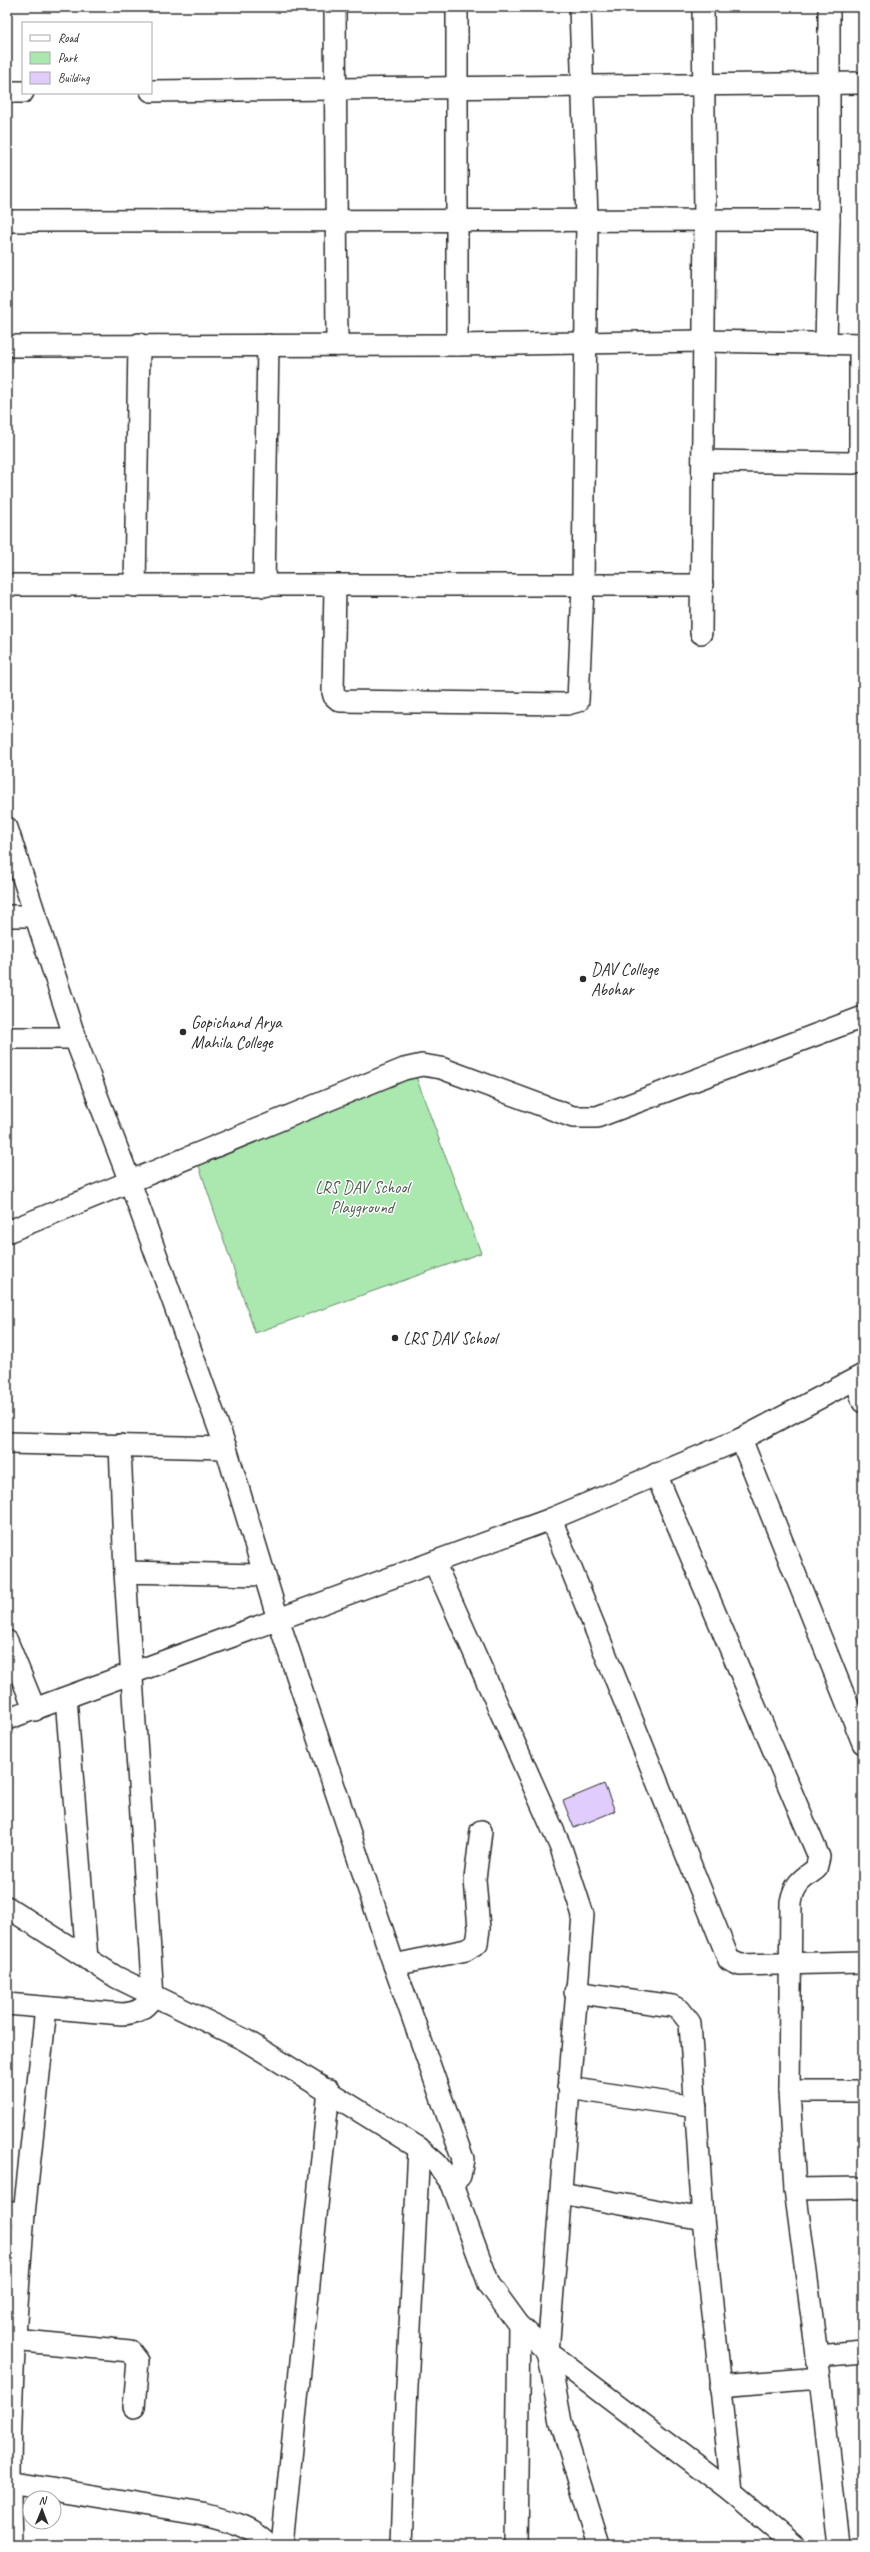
<svg xmlns="http://www.w3.org/2000/svg" width="870" height="2552" viewBox="0 0 870 2552" font-family="Caveat,sans-serif">
	<style>
		.green { fill: #aae8af; stroke: #6a8a6d }
		.building { fill: #e0ccfd; stroke: #2b2b2b }
		.lines { fill: none; stroke-linecap: round; stroke-linejoin: round }
		.minor-casing { stroke: #2b2b2b; stroke-width: 24 }
		.minor { stroke: #fff; stroke-width: 21 }
		.poi-dot { fill: #2b2b2b; stroke: #fff; stroke-width: 1.5 }
		.labels { text-anchor: middle; stroke-width: 3; stroke-linejoin: round; paint-order: stroke }
		.poi-label { font-size: 17px; fill: #2b2b2b; stroke: #fff; text-anchor: start }
		.park-label { font-size: 17px; fill: #4b5a4c; stroke: #fff }
	</style>
	<rect width="100%" height="100%" fill="#fff"/>
	<filter id="ink" filterUnits="userSpaceOnUse"><feTurbulence type="fractalNoise" baseFrequency=".025" numOctaves="2"/><feDisplacementMap in="SourceGraphic" scale="8" xChannelSelector="R" yChannelSelector="G"/><feConvolveMatrix kernelMatrix="1 2 1 2 8 2 1 2 1" color-interpolation-filters="sRGB"/></filter>
	<g filter="url(#ink)">
		<polygon class="green" points="415,1074 481,1253 255,1333 199,1166"/>
		<polygon class="building" points="604,1784 615,1811 574,1828 563,1801"/>
		<g class="lines">
			<defs>
				<g id="minor">
					<polyline points="335,7 337,345"/>
					<polyline points="151,91 863,83"/>
					<polyline points="7,92 23,92"/>
					<polyline points="7,221 829,220"/>
					<polyline points="826,343 829,220 829,7"/>
					<polyline points="457,345 457,7"/>
					<polyline points="7,346 457,345 703,341 863,344"/>
					<polyline points="703,461 853,463 860,456 860,344"/>
					<polyline points="7,585 702,585"/>
					<polyline points="135,586 139,344"/>
					<polyline points="264,586 268,345"/>
					<polyline points="335,587 333,692 334,696 340,701 567,704 578,701 583,587 587,219 580,7"/>
					<polyline points="701,633 705,220 703,7"/>
					<polyline points="7,828 75,1038 130,1182 226,1448 278,1619 394,1965 463,2159 460,2176 452,2184"/>
					<polyline points="7,916 34,916"/>
					<polyline points="7,1038 75,1038"/>
					<polyline points="7,1232 404,1069 422,1065 441,1068 573,1117 597,1117 863,1017"/>
					<polyline points="856,1379 863,1402"/>
					<polyline points="741,1439 863,1743"/>
					<polyline points="7,1443 226,1448"/>
					<polyline points="120,1445 125,1572"/>
					<path d="M 656,1474 L 819,1857 L 816,1869 C 802,1879 794,1884 791,1902 L 789,2091 L 795,2189 L 863,2188"/>
					<polyline points="551,1519 729,1960 740,1965 863,1962"/>
					<polyline points="434,1562 561,1848 583,1915 548,2352 561,2422 599,2545"/>
					<polyline points="7,1641 35,1710"/>
					<polyline points="66,1698 87,1959"/>
					<polyline points="7,1719 551,1519 741,1439 863,1375"/>
					<polyline points="7,1907 116,1977 245,2040 419,2148 437,2164 452,2184 489,2284 519,2325 548,2352 732,2492 795,2545"/>
					<polyline points="394,1965 466,1950 477,1943 479,1929 475,1879 481,1831"/>
					<polyline points="575,1992 672,2006 680,2010 690,2023 703,2219 732,2492"/>
					<path d="M 7,2004 L 122,2014 C 137,2013 144,2009 153,1997 L 125,1572 L 263,1575"/>
					<polyline points="568,2088 696,2107"/>
					<polyline points="789,2091 863,2091"/>
					<polyline points="795,2189 820,2378 839,2545"/>
					<polyline points="561,2193 703,2219"/>
					<path d="M 7,2211 L 24,2214 C 15,2324 7,2434 11,2545"/>
					<polyline points="24,2214 46,2008"/>
					<polyline points="13,2340 130,2351 138,2361 134,2407"/>
					<polyline points="817,2356 863,2352"/>
					<polyline points="720,2386 820,2378"/>
					<path d="M 9,2482 L 203,2514 C 227,2520 252,2526 269,2545"/>
					<polyline points="282,2545 329,2090"/>
					<polyline points="401,2545 406,2407 419,2148"/>
					<polyline points="516,2545 519,2325"/>
				</g>
			</defs>
			<use href="#minor" class="minor-casing"/>
			<use href="#minor" class="minor"/>
		</g>
	</g>
	<g class="poi-dot">
		<circle cx="583" cy="979" r="4"/>
		<circle cx="183" cy="1032" r="4"/>
		<circle cx="395" cy="1338" r="4"/>
	</g>
	<g class="labels">
		<g class="poi-label">
			<text x="591" y="975">DAV College<tspan x="591" dy="20">Abohar</tspan></text>
			<text x="191" y="1028">Gopichand Arya<tspan x="191" dy="20">Mahila College</tspan></text>
			<text x="403" y="1344">LRS DAV School</text>
		</g>
		<g class="park-label">
			<text x="362" y="1193">LRS DAV School<tspan x="362" dy="20">Playground</tspan></text>
		</g>
	</g>
	<rect width="870" height="2552" fill="none" stroke="#fff" stroke-width="24"/>
	<rect x="12" y="12" width="846" height="2528" fill="none" stroke="#2b2b2b" stroke-width="1.5" filter="url(#ink)"/>
	<rect x="22" y="22" width="130" height="72" fill="#ffffff" stroke="#aaaaaa"/>
	<rect x="30" y="35" width="20" height="6" fill="#ffffff" stroke="#aaaaaa"/>
	<text x="58" y="42" font-size="12" fill="#2b2b2b">Road</text>
	<rect x="30" y="52" width="20" height="12" fill="#aae8af" stroke="#aaaaaa"/>
	<text x="58" y="62" font-size="12" fill="#2b2b2b">Park</text>
	<rect x="30" y="72" width="20" height="12" fill="#e0ccfd" stroke="#aaaaaa"/>
	<text x="58" y="82" font-size="12" fill="#2b2b2b">Building</text>
	<g transform="translate(42 2510) rotate(1)"><circle r="19" fill="#ffffff" stroke="#aaaaaa"/>
	<path d="M0-3L7 15L0 10L-7 15Z" fill="#2b2b2b"/>
	<text y="-6" font-size="11" font-weight="bold" text-anchor="middle" fill="#2b2b2b">N</text>
	</g>
</svg>
